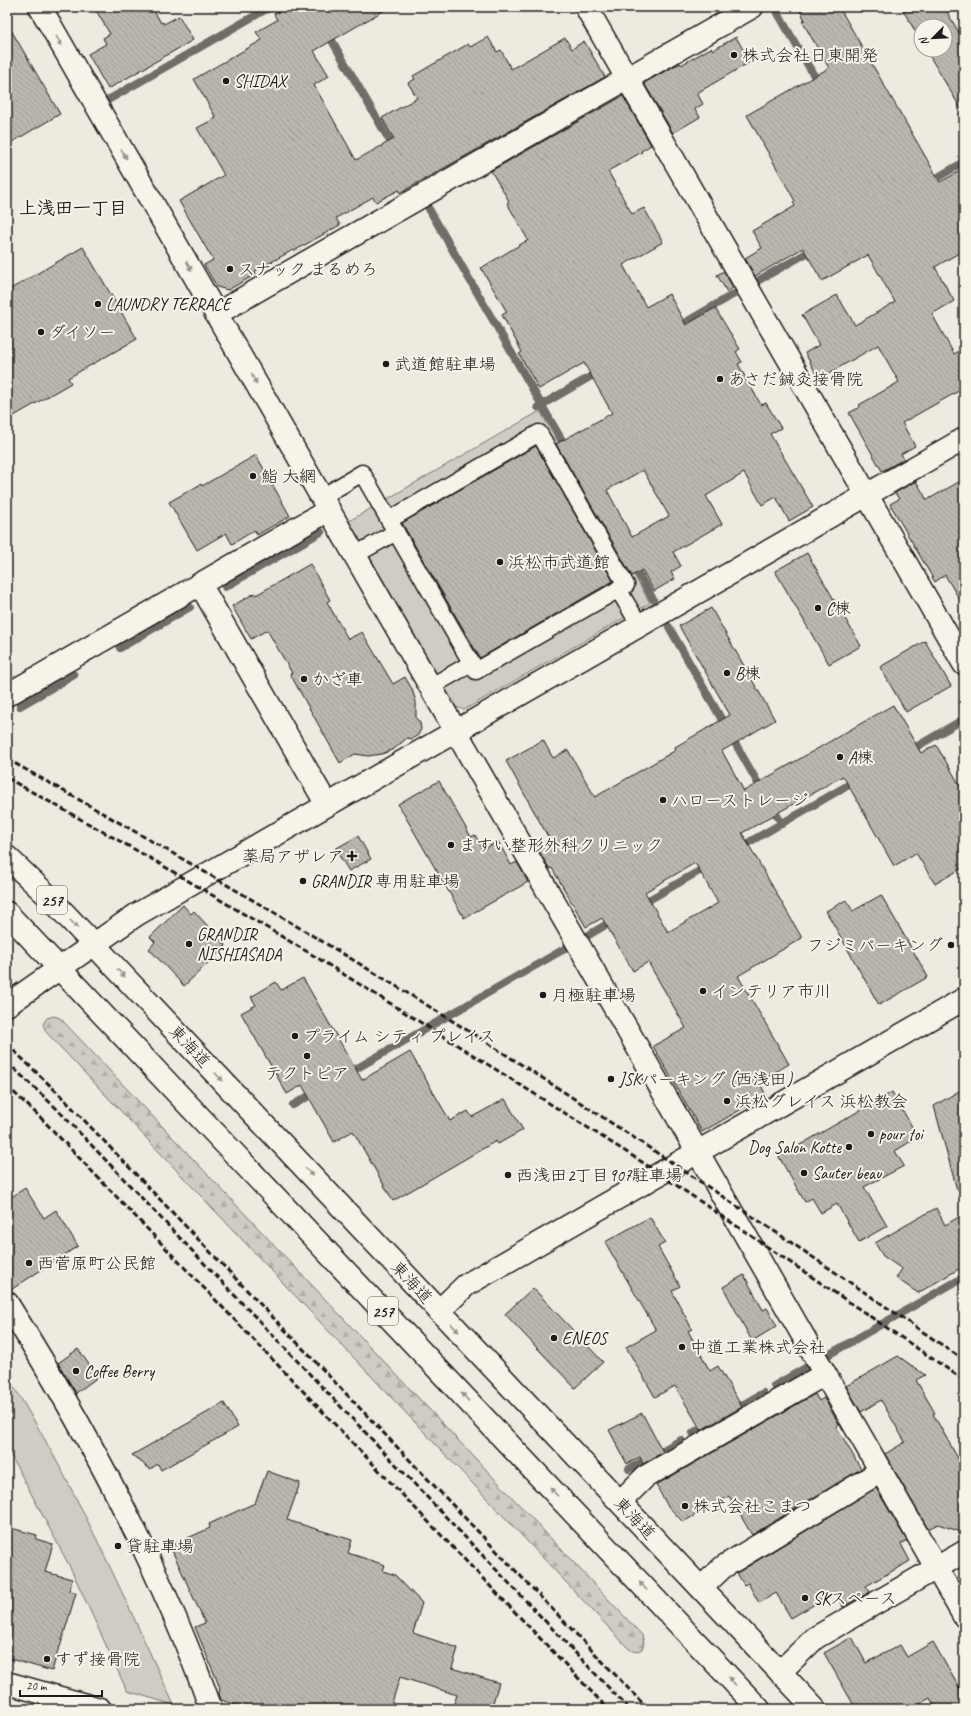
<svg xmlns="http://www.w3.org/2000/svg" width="971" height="1716" viewBox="0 0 971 1716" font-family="Caveat,'Klee One',sans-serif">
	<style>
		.forest { fill: url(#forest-firs); stroke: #767470 }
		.park { fill: #cfccc3; stroke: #767470 }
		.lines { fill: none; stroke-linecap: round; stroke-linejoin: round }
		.stream { stroke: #6f6d69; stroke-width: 8 }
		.building { fill: url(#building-back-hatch); stroke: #1c1c1c; fill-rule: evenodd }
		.lane-casing { stroke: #1c1c1c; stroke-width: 19 }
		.street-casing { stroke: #1c1c1c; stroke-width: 25 }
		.secondary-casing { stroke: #1c1c1c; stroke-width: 25 }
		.highway-casing { stroke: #1c1c1c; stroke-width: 25 }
		.lane { stroke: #f7f3e8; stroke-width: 16 }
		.street { stroke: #f7f3e8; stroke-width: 22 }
		.secondary { stroke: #f7f3e8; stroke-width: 22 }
		.highway { stroke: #f7f3e8; stroke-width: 22 }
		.rail { stroke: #1c1c1c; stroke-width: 3; stroke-dasharray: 6 3; stroke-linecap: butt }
		.oneway { fill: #94928c }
		.poi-dot { fill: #1c1c1c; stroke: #f7f3e8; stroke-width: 1.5 }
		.labels { text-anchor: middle; stroke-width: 4; stroke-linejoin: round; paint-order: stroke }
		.shield { fill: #f7f3e8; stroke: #5e5c59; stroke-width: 1 }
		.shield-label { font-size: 16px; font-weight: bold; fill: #1c1c1c }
		.poi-label { font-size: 17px; fill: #1c1c1c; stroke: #f7f3e8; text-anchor: start }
		.street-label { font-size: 17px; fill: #1c1c1c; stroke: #f7f3e8 }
		.neighbourhood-label { font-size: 18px; font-weight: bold; fill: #1c1c1c; stroke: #f7f3e8 }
	</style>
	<defs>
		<pattern id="forest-firs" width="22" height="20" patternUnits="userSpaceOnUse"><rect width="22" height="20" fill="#cfccc3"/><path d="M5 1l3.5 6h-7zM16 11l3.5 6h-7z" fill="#b1afa7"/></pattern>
		<pattern id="building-back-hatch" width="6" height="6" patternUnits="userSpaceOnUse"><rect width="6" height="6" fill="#bab7af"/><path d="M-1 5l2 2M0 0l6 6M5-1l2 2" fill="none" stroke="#9f9d96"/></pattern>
	</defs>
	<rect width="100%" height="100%" fill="#eeeae0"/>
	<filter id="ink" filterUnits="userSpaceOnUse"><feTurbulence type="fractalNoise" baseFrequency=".025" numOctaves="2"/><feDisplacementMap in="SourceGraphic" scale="8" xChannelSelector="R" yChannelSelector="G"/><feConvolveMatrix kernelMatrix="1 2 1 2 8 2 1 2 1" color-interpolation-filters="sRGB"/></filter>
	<g filter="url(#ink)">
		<polygon class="forest" points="54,1016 60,1018 642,1635 644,1643 642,1649 635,1652 629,1649 46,1032 43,1024 47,1018"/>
		<g class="park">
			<polygon points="540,411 650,603 464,710 456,707 349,521"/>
			<path d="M 7,1376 C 73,1480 122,1593 174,1705 L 127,1691 L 71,1569 L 7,1448 Z"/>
		</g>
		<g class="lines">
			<g class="stream">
				<polyline points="776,10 820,86"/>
				<polyline points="327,32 395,150"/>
				<polyline points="108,100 270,7"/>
				<polyline points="928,183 964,162"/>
				<polyline points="429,209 567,449"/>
				<polyline points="759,280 814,249"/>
				<polyline points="676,328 734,294"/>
				<polyline points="538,407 600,371"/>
				<polyline points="632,563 653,599"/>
				<polyline points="225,587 321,532"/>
				<polyline points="669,627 763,792"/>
				<polyline points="120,648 190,607"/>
				<polyline points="20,706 74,675"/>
				<polyline points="909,751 964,719"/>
				<polyline points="771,805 782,824"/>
				<polyline points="739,848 857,780"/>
				<polyline points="640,905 708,866"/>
				<polyline points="587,936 614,920"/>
				<polyline points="347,1074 566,948"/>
				<polyline points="293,1105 316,1092"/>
				<polyline points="828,1355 964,1277"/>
				<polyline points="774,1386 807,1367"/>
				<polyline points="732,1411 763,1393"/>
				<polyline points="693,1433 709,1423"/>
				<polyline points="629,1469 681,1440"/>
			</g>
		</g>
		<g class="building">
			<polygon points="94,7 152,7 161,23 163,22 164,24 179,16 193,40 108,89 88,54 106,44 103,38 110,34"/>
			<polygon points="286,7 390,7 314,51 329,76 314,85 356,160 394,139 382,118 417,98 408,83 415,79 413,76 468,44 470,47 488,37 497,52 501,50 511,69 565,38 572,49 584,41 605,77 400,193 399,190 376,202 373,197 336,218 340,225 294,251 293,250 255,271 256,274 228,290 217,287 204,265 213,260 179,201 224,175 197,128 216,118 194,79 262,40 256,32 277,20 274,14"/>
			<polygon points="798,7 839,7 940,182 964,169 964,250 935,267 954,301 932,314 954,354 964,348 964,388 902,423 915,446 901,454 904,459 882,471 849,413 860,407 859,405 899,382 878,345 819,379 805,353 819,345 802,315 837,295 855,325 895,302 868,255 822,281 803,248 755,276 745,258 762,248 752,231 795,206 793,202 795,201 747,115 829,68 802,21 805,20"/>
			<polygon points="901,7 944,7 964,41 964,114 926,50 945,50 945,26 921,26 921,41"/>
			<polygon points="7,23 60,114 7,145"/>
			<polygon points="736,37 750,62 697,93 703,104 695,109 700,117 673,133 644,83 680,63 681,65 711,48 713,50"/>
			<path d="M 623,96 L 651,145 L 641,151 L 642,152 L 608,171 L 632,214 L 644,208 L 663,242 L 623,265 L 646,307 L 669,294 L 686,325 L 715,308 L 740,349 L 736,352 L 742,362 L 738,364 L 761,405 L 766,403 L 781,428 L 770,434 L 813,507 L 789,521 L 776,497 L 762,505 L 744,473 L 706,496 L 722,524 L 673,552 L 681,566 L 671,572 L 675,579 L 654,591 L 642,570 L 632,576 L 556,444 L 612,413 L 584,363 L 539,389 L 519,354 L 522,352 L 502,315 L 507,312 L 481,268 L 528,240 L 507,203 L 509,201 L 491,171 ZM 643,470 L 669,516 L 632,537 L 607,490 Z"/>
			<polygon points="83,247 137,339 68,378 71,383 7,420 7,291"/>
			<polygon points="724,271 733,288 727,292 717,275"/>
			<polygon points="536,446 613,581 480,658 402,523"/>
			<polygon points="256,455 290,516 257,535 255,530 232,544 226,533 197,550 169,502 201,484 202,486"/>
			<polygon points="964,479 964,607 945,575 935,582 890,504 899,499 895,493 916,481 927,500"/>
			<polygon points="807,553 861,646 829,664 775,571"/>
			<polygon points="310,564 330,600 327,602 348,639 362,632 393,684 405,677 412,689 416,702 416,718 420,723 421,729 418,735 412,739 407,738 394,749 382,754 368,756 355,754 340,763 290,674 292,673 267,630 251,639 232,606 255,593 256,595"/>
			<path d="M 711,608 L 775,720 L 722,751 L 744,791 L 893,705 L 921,753 L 936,745 L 964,792 L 964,867 L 935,884 L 916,853 L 894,866 L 843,776 L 742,833 L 802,938 L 738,976 L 789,1064 L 759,1082 L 766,1095 L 702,1132 L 653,1046 L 686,1028 L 648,962 L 633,971 L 602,918 L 586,927 L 552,868 L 550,869 L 538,850 L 551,842 L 506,761 L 543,740 L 553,758 L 568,750 L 595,797 L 676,750 L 675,747 L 730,715 L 679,626 ZM 695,863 L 718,903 L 668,932 L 645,892 Z"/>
			<polygon points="925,641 951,686 906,712 880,667"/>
			<polygon points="439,781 471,837 475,835 483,850 498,841 511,865 517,862 528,882 464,918 398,804"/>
			<polygon points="358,836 371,859 349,871 335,849"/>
			<polygon points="881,895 928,977 879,1005 826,911 846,900 853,911"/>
			<polygon points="183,905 191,914 194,911 226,946 184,986 149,949 155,942 150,937"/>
			<polygon points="303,978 362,1080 410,1052 450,1121 468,1111 472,1117 505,1099 523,1130 498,1144 496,1141 393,1201 353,1131 334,1142 302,1085 287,1094 241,1013 256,1005 251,997 276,982 281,990"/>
			<polygon points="964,1088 964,1189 957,1190 934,1106"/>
			<polygon points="892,1092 918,1137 895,1151 904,1166 864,1187 887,1226 859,1242 837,1204 821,1213 812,1198 805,1202 779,1157"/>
			<polygon points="25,1188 44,1218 56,1210 78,1246 9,1291 7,1291 7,1200"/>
			<polygon points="936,1208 945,1225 964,1214 964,1266 918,1293 896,1278 902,1269 883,1256 875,1243"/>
			<polygon points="650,1217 665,1243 658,1247 680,1286 672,1291 692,1329 688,1331 710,1371 718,1366 742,1407 701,1430 675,1386 655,1397 626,1347 656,1330 605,1242"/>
			<polygon points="744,1275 763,1310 767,1308 777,1326 752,1341 723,1287"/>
			<polygon points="533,1288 603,1362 575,1388 505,1314"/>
			<polygon points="78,1349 98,1377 76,1393 58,1363"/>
			<polygon points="898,1356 925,1375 916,1380 935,1413 933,1414 964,1469 964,1533 938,1524 928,1529 885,1454 905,1442 881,1400 861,1412 846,1386"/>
			<polygon points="815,1394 819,1401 824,1398 839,1424 836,1426 861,1469 864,1467 752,1535 729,1496 683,1522 667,1505 656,1485"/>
			<polygon points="224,1403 238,1427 161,1470 158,1464 150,1469 132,1455"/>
			<polygon points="642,1413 663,1452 643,1464 640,1457 627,1464 609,1430"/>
			<polygon points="267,1471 300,1483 287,1520 352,1540 348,1553 385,1565 383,1571 395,1575 422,1603 413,1633 458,1648 452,1668 499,1683 491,1709 452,1709 457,1695 400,1677 390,1709 249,1709 221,1700 219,1694 220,1688 195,1627 205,1623 170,1546 210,1528 209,1524 255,1503"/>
			<polygon points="876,1488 907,1541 901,1544 910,1561 866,1586 870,1592 843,1607 834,1593 791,1618 776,1593 759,1603 748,1583 744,1585 737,1573"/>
			<polygon points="11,1528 37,1535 36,1539 53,1544 45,1572 72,1579 69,1591 76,1593 60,1647 59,1647 52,1671 7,1658 7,1542"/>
			<polygon points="852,1637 866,1663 900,1645 907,1657 933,1642 964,1696 964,1709 936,1709 930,1698 911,1709 856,1709 824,1653"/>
		</g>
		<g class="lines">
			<defs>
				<g id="lane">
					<polygon points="539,433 626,585 476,671 389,520"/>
					<polyline points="322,497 362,473 389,520"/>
					<polyline points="355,555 396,532"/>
					<polyline points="618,589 640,626"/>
					<polyline points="430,687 472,663"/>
				</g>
				<g id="street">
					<polyline points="40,7 964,1616"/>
					<polyline points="586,7 964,664"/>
					<polyline points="216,314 752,7"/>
					<polyline points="200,584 327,805"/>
					<polyline points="7,695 329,510"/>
					<polyline points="7,1005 60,968"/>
					<path d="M 7,1303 C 88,1432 160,1566 211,1709"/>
					<polyline points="439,1311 466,1285 964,999"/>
					<polyline points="620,1502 645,1477 825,1374"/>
					<polyline points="701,1588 723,1567 881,1471"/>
					<polyline points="780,1672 815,1638 964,1552"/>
				</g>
				<g id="secondary">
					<polyline points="60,968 136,915 964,439"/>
					<polyline points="7,1683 100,1709"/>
				</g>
				<g id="highway">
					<polyline points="7,857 49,897 815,1709"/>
					<polyline points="7,913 759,1709"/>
				</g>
			</defs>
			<use href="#lane" class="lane-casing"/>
			<use href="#street" class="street-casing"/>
			<use href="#secondary" class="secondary-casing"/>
			<use href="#highway" class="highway-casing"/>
			<use href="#lane" class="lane"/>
			<use href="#street" class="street"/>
			<use href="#secondary" class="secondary"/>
			<use href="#highway" class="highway"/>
			<g class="rail">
				<path d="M 7,759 C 169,850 329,943 486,1042 C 648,1145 806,1252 964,1360"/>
				<polyline points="7,778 150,858 311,954 473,1055 642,1162 964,1380"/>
				<polyline points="7,1044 59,1094 648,1709"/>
				<polyline points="7,1062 57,1109 629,1709"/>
				<polyline points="7,1086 39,1116 608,1709"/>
			</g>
		</g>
		<defs><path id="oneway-solid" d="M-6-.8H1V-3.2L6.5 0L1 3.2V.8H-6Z"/></defs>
		<g class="oneway">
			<use href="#oneway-solid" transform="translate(59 41) rotate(60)"/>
			<use href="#oneway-solid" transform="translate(124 154) rotate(60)"/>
			<use href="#oneway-solid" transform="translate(189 266) rotate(60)"/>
			<use href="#oneway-solid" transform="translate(254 379) rotate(60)"/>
			<use href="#oneway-solid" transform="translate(74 924) rotate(46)"/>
			<use href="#oneway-solid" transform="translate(121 973) rotate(46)"/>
			<use href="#oneway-solid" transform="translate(219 1077) rotate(47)"/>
			<use href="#oneway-solid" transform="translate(309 1172) rotate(47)"/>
			<use href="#oneway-solid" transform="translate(455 1328) rotate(47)"/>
			<use href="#oneway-solid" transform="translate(465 1397) rotate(-133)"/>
			<use href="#oneway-solid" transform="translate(554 1492) rotate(-133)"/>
			<use href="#oneway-solid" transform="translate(643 1586) rotate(-133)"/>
			<use href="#oneway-solid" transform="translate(732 1681) rotate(-133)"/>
		</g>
	</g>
	<g class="poi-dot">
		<circle cx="734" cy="55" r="4"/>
		<circle cx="226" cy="81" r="4"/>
		<circle cx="230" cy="269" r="4"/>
		<circle cx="98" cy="304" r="4"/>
		<circle cx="41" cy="332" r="4"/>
		<circle cx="386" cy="364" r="4"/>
		<circle cx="720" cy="379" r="4"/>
		<circle cx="253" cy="476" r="4"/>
		<circle cx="500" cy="562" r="4"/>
		<circle cx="818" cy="608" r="4"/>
		<circle cx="727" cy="673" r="4"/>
		<circle cx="304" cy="679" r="4"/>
		<circle cx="840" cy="757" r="4"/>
		<circle cx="663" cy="800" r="4"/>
		<circle cx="451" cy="845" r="4"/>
		<path d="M350 850h4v4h4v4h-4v4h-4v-4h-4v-4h4z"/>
		<circle cx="303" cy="881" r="4"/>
		<circle cx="189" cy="944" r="4"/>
		<circle cx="951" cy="945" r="4"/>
		<circle cx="703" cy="991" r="4"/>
		<circle cx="543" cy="995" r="4"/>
		<circle cx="295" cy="1036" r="4"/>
		<circle cx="307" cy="1056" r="4"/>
		<circle cx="611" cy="1079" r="4"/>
		<circle cx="727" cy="1101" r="4"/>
		<circle cx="871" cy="1134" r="4"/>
		<circle cx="849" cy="1147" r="4"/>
		<circle cx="804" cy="1173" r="4"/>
		<circle cx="508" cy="1175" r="4"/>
		<circle cx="29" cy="1263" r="4"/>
		<circle cx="554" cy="1338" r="4"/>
		<circle cx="682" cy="1347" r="4"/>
		<circle cx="76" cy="1371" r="4"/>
		<circle cx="685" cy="1506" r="4"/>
		<circle cx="118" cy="1546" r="4"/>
		<circle cx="805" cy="1598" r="4"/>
		<circle cx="47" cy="1659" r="4"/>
	</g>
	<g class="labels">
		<g class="shield">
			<rect x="37" y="886" width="30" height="28" rx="3"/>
			<rect x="368" y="1297" width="30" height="28" rx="3"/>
		</g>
		<g class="shield-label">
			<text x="52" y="906">257</text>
			<text x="383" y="1317">257</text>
		</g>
		<g class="poi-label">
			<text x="742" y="61">株式会社日東開発</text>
			<text x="234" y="87">SHIDAX</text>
			<text x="238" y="275">スナック まるめろ</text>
			<text x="106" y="310">LAUNDRY TERRACE</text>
			<text x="49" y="338">ダイソー</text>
			<text x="394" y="370">武道館駐車場</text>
			<text x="728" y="385">あさだ鍼灸接骨院</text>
			<text x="261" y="482">鮨 大網</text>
			<text x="508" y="568">浜松市武道館</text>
			<text x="826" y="614">C棟</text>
			<text x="735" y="679">B棟</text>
			<text x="312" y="685">かざ車</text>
			<text x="848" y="763">A棟</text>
			<text x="671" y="806">ハローストレージ</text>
			<text x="459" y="851">ますい整形外科クリニック</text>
			<text x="344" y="862" text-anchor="end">薬局アザレア</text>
			<text x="311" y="887">GRANDIR 専用駐車場</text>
			<text x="197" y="940">GRANDIR<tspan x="197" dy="20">NISHIASADA</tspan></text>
			<text x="943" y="951" text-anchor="end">フジミパーキング</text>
			<text x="711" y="997">インテリア市川</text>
			<text x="551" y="1001">月極駐車場</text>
			<text x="303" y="1042">プライム シティ プレイス</text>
			<text x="307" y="1079" text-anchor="middle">テクトピア</text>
			<text x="619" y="1085">JSKパーキング (西浅田)</text>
			<text x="735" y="1107">浜松グレイス 浜松教会</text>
			<text x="879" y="1140">pour toi</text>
			<text x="841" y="1153" text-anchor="end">Dog Salon Kotte</text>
			<text x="812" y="1179">Sauter beau</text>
			<text x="516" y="1181">西浅田2丁目907駐車場</text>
			<text x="37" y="1269">西菅原町公民館</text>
			<text x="562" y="1344">ENEOS</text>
			<text x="690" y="1353">中道工業株式会社</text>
			<text x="84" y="1377">Coffee Berry</text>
			<text x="693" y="1512">株式会社こまつ</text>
			<text x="126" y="1552">貸駐車場</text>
			<text x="813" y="1604">SKスペース</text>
			<text x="55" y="1665">すず接骨院</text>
		</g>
		<g class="street-label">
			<text transform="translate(190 1046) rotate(47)" y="6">東海道</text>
			<text transform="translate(412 1282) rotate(47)" y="6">東海道</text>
			<text transform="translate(635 1518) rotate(47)" y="6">東海道</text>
		</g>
		<g class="neighbourhood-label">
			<text x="73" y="214">上浅田一丁目</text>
		</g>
	</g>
	<rect width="971" height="1716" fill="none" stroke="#f7f3e8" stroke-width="24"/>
	<rect x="12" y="12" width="947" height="1692" fill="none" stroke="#1c1c1c" stroke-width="1.5" filter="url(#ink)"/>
	<g transform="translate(933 38) rotate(246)"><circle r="19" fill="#f7f3e8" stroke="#9f9d96"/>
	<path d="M0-3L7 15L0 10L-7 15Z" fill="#1c1c1c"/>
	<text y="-6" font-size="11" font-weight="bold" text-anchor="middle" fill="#1c1c1c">N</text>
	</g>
	<path d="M20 1690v6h82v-6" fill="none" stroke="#1c1c1c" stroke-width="2"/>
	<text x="26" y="1690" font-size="12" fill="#1c1c1c" stroke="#f7f3e8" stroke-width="3" paint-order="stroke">20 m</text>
</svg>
